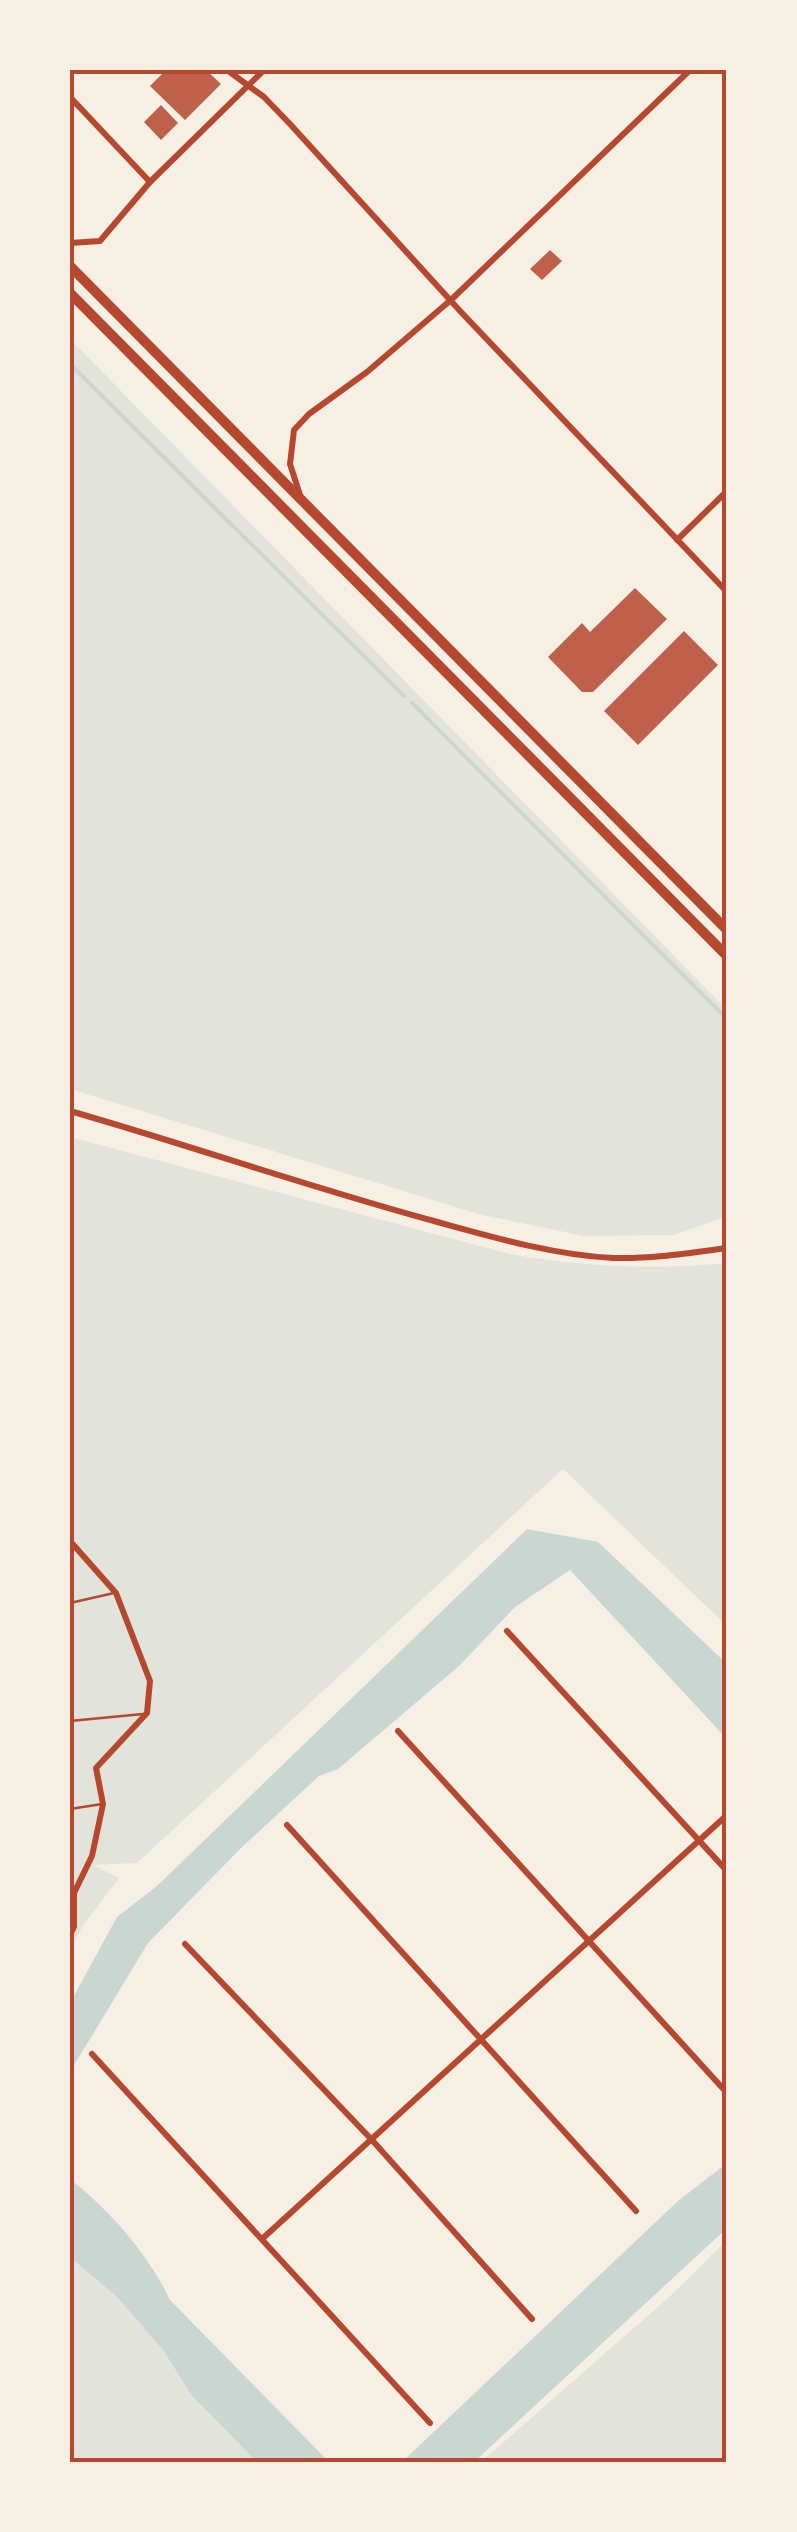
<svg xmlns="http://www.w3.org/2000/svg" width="797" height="2532" viewBox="0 0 797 2532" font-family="'IBM Plex Sans',sans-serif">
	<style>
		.green { fill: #e2e4dc }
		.water { fill: #c9d6d2 }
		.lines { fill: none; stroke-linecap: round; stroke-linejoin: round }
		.stream { stroke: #c9d6d2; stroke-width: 4 }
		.building { fill: #bf614a }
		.service { stroke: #b5482f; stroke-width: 2.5 }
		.minor { stroke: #b5482f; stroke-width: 6 }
		.trunk { stroke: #b5482f; stroke-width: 10 }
		.neatline { fill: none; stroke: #b5482f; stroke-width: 4 }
	</style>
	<rect width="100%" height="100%" fill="#f6efe4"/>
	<g class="green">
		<polygon points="70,339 727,1010 727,1216 674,1235 584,1236 482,1215 70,1089"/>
		<path d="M 70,1137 L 510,1254 C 585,1267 652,1270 727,1263 L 727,1626 L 563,1469 L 137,1863 L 93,1865 L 119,1878 L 82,1927 L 70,1951 Z"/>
		<polygon points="727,2240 727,2462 481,2462 667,2299"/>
		<polygon points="70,2257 117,2297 163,2350 192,2396 257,2462 70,2462"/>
	</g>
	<g class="water">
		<polygon points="527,1529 598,1542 727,1664 727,1739 570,1570 515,1607 459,1666 338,1769 319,1776 241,1848 148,1943 70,2072 70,2003 117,1917 157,1886"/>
		<polygon points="727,2163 727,2228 474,2462 402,2462 678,2201"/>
		<path d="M 70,2179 C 111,2212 147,2252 170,2300 L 329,2462 L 257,2462 L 192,2396 L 163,2350 L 117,2297 L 70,2257 Z"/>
	</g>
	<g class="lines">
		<g class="stream">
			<polyline points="70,364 404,696"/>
			<polyline points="412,703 727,1019"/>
		</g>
	</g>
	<g class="building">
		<polygon points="166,70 206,70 221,84 185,120 150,86"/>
		<polygon points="161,105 178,123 161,140 144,122"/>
		<polygon points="550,250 562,261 542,280 530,269"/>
		<polygon points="635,588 667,619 593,692 582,692 548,657 582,623 590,632"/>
		<polygon points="684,631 718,665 638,745 604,711"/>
	</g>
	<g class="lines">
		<g class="service">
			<polyline points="70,1603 114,1593"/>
			<polyline points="70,1721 143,1714"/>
			<polyline points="70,1809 102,1804"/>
		</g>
		<g class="minor">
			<polyline points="227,70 264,97 290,124 461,312 727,592"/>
			<polyline points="70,97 150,182"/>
			<polyline points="70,243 100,241 150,182 264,70"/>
			<polyline points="300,495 290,464 294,430 309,414 367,372 452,299 690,70"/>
			<polyline points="677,540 727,491"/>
			<path d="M 70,1111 C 192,1146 312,1188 434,1221 C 492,1237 553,1255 613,1258 C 651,1259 689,1253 727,1248"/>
			<polyline points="70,1541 116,1593 150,1681 147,1713 96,1768 103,1804 92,1856 74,1893 74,1927 70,1935"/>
			<polyline points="507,1631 727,1871"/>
			<polyline points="398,1731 727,2093"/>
			<polyline points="287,1825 636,2211"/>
			<polyline points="185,1944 372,2140 532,2319"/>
			<polyline points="92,2054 430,2423"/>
			<polyline points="262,2239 727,1815"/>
		</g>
		<g class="trunk">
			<polyline points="70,266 727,930"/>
			<polyline points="70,293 727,956"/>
		</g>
	</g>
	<rect width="797" height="2532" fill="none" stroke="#f6efe4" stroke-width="145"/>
	<rect x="72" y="72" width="652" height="2388" class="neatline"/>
</svg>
